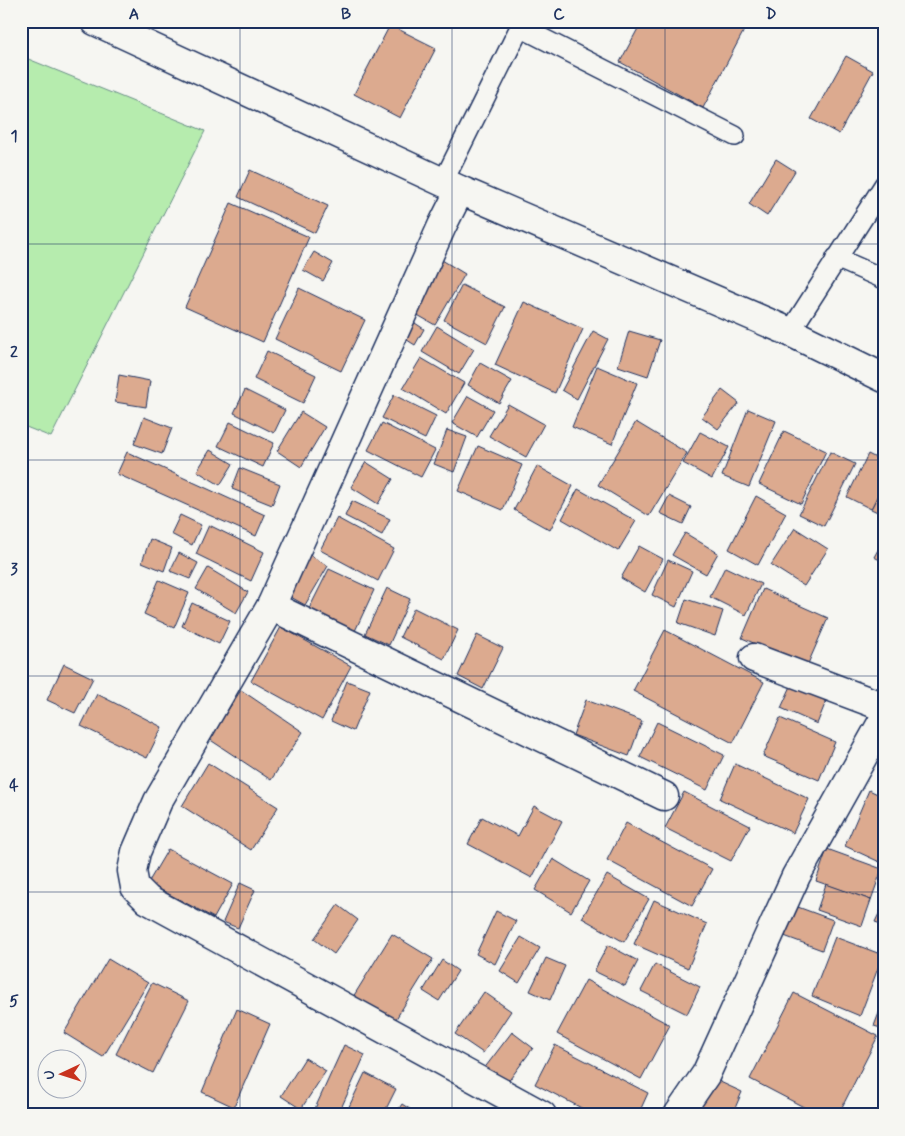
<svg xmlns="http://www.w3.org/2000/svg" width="905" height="1136" viewBox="0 0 905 1136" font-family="Mynerve,sans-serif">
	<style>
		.green { fill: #b6ecae; stroke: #688e86 }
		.building { fill: #dcaa8f; stroke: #1b2f5e }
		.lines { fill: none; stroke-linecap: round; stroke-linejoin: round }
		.service-casing { stroke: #1b2f5e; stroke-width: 22 }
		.minor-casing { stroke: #1b2f5e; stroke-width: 31 }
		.trunk-casing { stroke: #1b2f5e; stroke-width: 31 }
		.service { stroke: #f6f6f2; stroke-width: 19 }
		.minor { stroke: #f6f6f2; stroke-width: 28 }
		.trunk { stroke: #f6f6f2; stroke-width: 28 }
		.grid { fill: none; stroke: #1b2f5e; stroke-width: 1; stroke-opacity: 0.55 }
		.neatline { fill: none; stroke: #1b2f5e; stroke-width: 2 }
		.grid-label { font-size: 16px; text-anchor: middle; font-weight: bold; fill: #1b2f5e }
	</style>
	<rect width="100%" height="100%" fill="#f6f6f2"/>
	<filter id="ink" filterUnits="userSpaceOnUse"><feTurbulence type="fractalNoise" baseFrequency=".02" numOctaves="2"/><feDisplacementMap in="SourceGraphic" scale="10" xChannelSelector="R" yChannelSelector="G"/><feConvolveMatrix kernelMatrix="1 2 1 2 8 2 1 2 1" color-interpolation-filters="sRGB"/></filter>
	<g filter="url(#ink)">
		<polygon class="green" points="21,56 205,131 51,437 21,425"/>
		<g class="building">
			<polygon points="642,21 749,21 703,108 620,62"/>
			<polygon points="390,25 436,48 400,118 354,94"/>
			<polygon points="846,56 873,71 839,134 811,119"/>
			<polygon points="776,159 795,171 767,216 749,204"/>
			<polygon points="250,170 328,206 315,233 238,197"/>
			<polygon points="231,203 309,237 263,342 185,307"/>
			<polygon points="314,252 333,263 323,281 303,270"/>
			<polygon points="437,257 465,274 435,325 407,309"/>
			<polygon points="462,285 505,307 487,343 444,320"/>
			<polygon points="299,288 365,320 341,371 275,339"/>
			<polygon points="524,302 583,329 555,393 495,365"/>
			<polygon points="406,317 424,329 415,345 396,333"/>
			<polygon points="437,326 474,349 459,374 422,352"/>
			<polygon points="593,331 608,339 577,399 562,390"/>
			<polygon points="629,331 660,340 648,376 618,366"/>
			<polygon points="267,351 316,375 303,403 254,379"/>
			<polygon points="421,358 464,383 446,414 403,388"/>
			<polygon points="480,363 512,381 499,403 468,385"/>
			<polygon points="597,366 637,383 612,444 572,427"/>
			<polygon points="119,375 150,381 146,407 115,402"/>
			<polygon points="245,390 285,410 274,433 234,413"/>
			<polygon points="722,390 739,403 718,429 702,417"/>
			<polygon points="394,395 436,416 425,439 382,418"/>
			<polygon points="468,396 493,410 477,437 452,423"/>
			<polygon points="508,404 544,424 526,457 489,436"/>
			<polygon points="748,409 776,421 749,487 722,476"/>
			<polygon points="301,412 325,427 301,467 277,451"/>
			<polygon points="144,417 172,428 162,454 134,444"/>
			<polygon points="230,422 274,443 263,467 218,446"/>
			<polygon points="636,422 687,453 649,516 598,485"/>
			<polygon points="382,423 435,450 421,477 368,450"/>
			<polygon points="447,430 467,437 454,472 434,464"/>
			<polygon points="784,431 826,451 801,504 759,484"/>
			<polygon points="700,432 729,447 712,479 683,463"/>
			<polygon points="478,446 522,465 503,510 458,491"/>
			<polygon points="210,450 233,464 220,485 197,471"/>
			<polygon points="127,452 265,515 256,536 117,474"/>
			<polygon points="830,452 855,464 824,526 799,514"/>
			<polygon points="868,454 884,462 884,483 871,509 847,497"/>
			<polygon points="366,462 393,479 378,504 351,487"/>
			<polygon points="537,466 573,486 550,530 514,510"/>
			<polygon points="240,468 280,484 272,505 232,489"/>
			<polygon points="884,483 884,515 871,509"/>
			<polygon points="578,489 636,521 618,551 562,519"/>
			<polygon points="669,496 691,507 683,524 660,513"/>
			<polygon points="756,496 786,513 758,565 729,549"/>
			<polygon points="352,501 390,519 382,535 345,516"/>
			<polygon points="180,515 201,525 192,545 171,534"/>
			<polygon points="337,518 394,549 378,581 320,550"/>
			<polygon points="209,525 264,552 251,581 196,554"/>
			<polygon points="795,528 828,549 804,586 771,565"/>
			<polygon points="685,533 718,553 706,574 672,555"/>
			<polygon points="150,539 172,548 164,571 142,562"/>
			<polygon points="884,539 884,562 874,557"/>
			<polygon points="639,546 663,559 645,592 621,578"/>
			<polygon points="303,551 328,566 305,605 280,591"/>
			<polygon points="179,553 198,563 190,579 170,571"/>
			<polygon points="668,560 692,571 676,607 652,595"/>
			<polygon points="725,567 761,584 746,615 710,597"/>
			<polygon points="208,568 248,592 236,613 196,589"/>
			<polygon points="329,569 374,590 355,631 309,609"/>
			<polygon points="159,580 189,593 174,628 144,614"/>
			<polygon points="387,588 410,599 389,645 365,634"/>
			<polygon points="763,589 828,618 807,666 742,638"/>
			<polygon points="686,599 723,611 715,636 678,623"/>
			<polygon points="192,603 230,621 219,644 182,626"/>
			<polygon points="414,608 458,630 444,659 400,637"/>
			<polygon points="281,627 351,666 322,720 251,681"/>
			<polygon points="665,630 764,682 733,743 633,691"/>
			<polygon points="477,635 503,648 483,689 458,676"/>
			<polygon points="64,664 93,678 75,713 47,700"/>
			<polygon points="347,681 370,690 353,731 331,721"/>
			<polygon points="792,684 827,699 817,724 781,708"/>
			<polygon points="241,690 303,732 271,780 209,739"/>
			<polygon points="97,694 162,727 147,758 81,726"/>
			<polygon points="586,700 642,721 629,756 573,735"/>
			<polygon points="780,718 835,742 819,780 763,756"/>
			<polygon points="657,722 724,755 707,790 640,757"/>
			<polygon points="208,763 278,807 251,850 182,806"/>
			<polygon points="735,764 809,799 793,833 720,799"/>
			<polygon points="869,790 884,797 884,864 845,846"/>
			<polygon points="684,792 750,826 731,861 665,828"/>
			<polygon points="534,806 562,821 532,878 468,844 482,817 518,836"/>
			<polygon points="626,823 712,869 692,906 607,860"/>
			<polygon points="168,849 233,884 214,918 148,883"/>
			<polygon points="827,849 882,869 871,900 816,881"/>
			<polygon points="553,859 589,881 571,912 535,890"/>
			<polygon points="607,875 649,899 624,942 582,918"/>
			<polygon points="240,883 255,890 238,928 223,922"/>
			<polygon points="826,884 871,900 862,926 817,910"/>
			<polygon points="654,900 707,924 688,968 634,944"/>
			<polygon points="787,903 833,920 822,950 776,933"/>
			<polygon points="884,903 884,925 875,922"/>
			<polygon points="338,905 358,920 334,954 314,939"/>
			<polygon points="496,911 516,921 495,964 476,954"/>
			<polygon points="392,934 433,959 394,1022 353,997"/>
			<polygon points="521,937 540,948 519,983 500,971"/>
			<polygon points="835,937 883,955 860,1016 812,996"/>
			<polygon points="608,945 638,961 625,986 594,971"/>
			<polygon points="546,958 565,966 550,1000 530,991"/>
			<polygon points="108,959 148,983 103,1057 64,1033"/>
			<polygon points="442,960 458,971 439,1001 423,991"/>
			<polygon points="655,964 700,987 687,1014 641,991"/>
			<polygon points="586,980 670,1025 641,1079 557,1034"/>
			<polygon points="152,983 189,1001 153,1073 116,1054"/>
			<polygon points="484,992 511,1011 483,1053 455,1034"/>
			<polygon points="794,993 878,1036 838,1115 819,1115 750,1079"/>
			<polygon points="884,1000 884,1029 874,1026"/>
			<polygon points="237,1009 270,1024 234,1107 202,1092"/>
			<polygon points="512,1032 533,1048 502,1090 480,1074"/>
			<polygon points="344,1045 365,1055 338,1115 312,1115"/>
			<polygon points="555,1045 648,1093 638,1115 595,1115 535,1084"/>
			<polygon points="305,1058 326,1071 301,1109 281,1096"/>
			<polygon points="365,1073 396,1089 383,1115 345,1115"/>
			<polygon points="705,1075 742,1092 732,1115 688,1115"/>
			<polygon points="402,1104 419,1115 395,1115"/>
			<polygon points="743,1109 756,1115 741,1115"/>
		</g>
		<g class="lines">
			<defs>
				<g id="service">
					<polyline points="520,27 735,136"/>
					<polyline points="443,182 523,21"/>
					<polyline points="836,258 884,279"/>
					<polyline points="790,332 884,185"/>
				</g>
				<g id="minor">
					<polyline points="460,190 442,226 271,606 158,801 136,852 132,871 135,887 148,900 542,1115"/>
					<polyline points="271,606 664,796"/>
					<polyline points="754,658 884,707"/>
					<polyline points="678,1115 706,1074 796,876 884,719"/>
				</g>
				<polyline id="trunk" points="95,21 460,190 790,332 884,378"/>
			</defs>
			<use href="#service" class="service-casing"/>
			<use href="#minor" class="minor-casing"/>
			<use href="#trunk" class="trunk-casing"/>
			<use href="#service" class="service"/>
			<use href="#minor" class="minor"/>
			<use href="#trunk" class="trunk"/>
		</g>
	</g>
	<path class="grid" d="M 240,21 L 240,1115M 452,21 L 452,1115M 665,21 L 665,1115M 21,244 L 884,244M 21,460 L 884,460M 21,676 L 884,676M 21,892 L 884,892"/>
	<rect width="905" height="1136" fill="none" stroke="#f6f6f2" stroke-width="55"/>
	<g transform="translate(62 1074) rotate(266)"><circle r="24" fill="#f6f6f2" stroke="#9ea6b7"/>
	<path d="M0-4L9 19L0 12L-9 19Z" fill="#c8321e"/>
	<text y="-8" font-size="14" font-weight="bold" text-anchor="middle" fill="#1b2f5e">U</text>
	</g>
	<rect x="28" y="28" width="850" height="1080" class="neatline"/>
	<g class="grid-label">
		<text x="134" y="19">A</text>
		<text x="346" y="19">B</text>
		<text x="559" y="19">C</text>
		<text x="771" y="19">D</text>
		<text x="14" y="141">1</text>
		<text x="14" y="357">2</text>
		<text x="14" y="574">3</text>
		<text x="14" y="790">4</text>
		<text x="14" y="1006">5</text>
	</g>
</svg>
